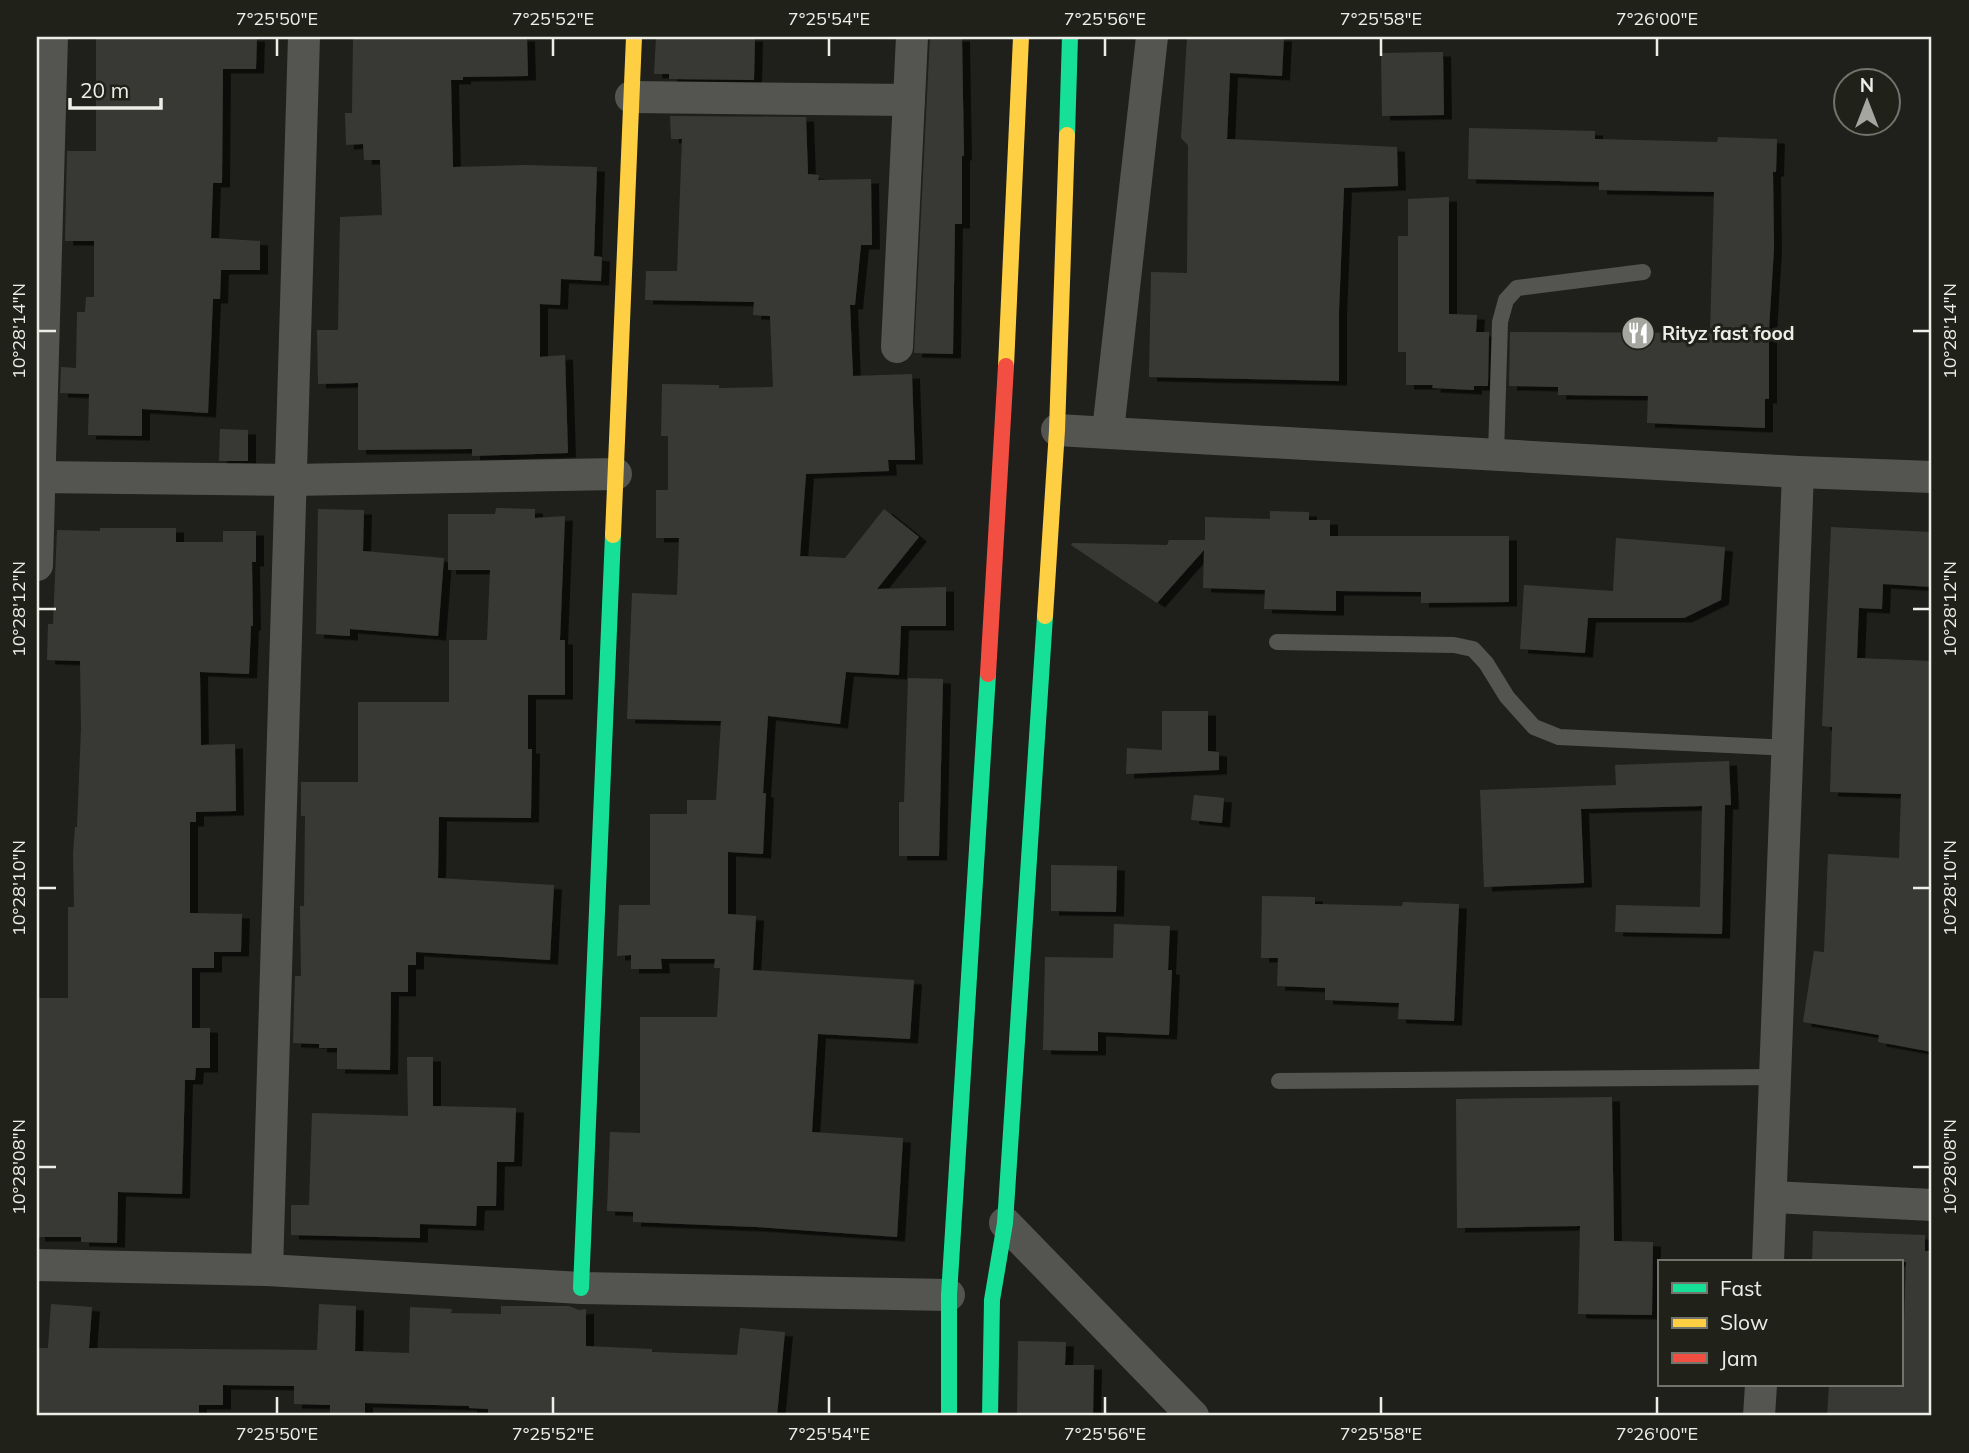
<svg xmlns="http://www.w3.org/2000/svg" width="1969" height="1453" viewBox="0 0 1969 1453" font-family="Mulish,sans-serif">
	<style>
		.building { fill: #393935; filter: url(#shadow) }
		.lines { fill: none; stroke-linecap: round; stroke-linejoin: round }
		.lane { stroke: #545551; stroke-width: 16 }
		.street { stroke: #545551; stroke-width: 32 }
		.fast { stroke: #16e098; stroke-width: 16 }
		.slow { stroke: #ffcf43; stroke-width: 16 }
		.jam { stroke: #f24e42; stroke-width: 16 }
		.ticks { fill: none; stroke: #edeee8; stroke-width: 2.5 }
		.labels { text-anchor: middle; stroke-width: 6; stroke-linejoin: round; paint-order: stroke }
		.poi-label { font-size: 19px; font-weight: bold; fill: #edeee8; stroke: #202219; text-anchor: start }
		.neatline { fill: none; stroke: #edeee8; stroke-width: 2.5 }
		.ticks-label { font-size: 18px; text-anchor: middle; fill: #edeee8 }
	</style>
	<defs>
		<filter id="shadow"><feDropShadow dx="8" dy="4.5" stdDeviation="0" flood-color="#0009"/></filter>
	</defs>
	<rect width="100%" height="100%" fill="#1f201b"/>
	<g class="building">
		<polygon points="96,37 257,37 256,69 223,69 222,183 213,183 211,238 260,241 260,270 221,270 220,299 213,299 208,413 142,409 142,436 88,435 89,394 60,393 61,367 76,368 77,312 85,312 86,297 94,297 94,241 65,241 67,151 96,151"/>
		<polygon points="353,37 527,37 528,76 463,77 463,80 451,80 453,167 527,165 597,167 594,256 602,257 601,281 561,279 560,305 540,304 540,357 565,355 568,453 472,456 472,449 358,450 358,383 318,384 317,330 338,330 340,217 382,215 380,160 364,160 363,144 346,145 345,113 352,113"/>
		<polygon points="656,37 755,37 754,80 669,79 669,74 654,74"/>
		<polygon points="930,37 962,37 964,156 962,156 962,224 955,224 953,354 914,353"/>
		<polygon points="1187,37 1284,37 1282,76 1230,73 1227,139 1397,147 1398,186 1344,188 1339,311 1339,381 1149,377 1151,272 1187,273 1188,145 1181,138"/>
		<polygon points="1443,52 1444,115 1382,116 1381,53"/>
		<polygon points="670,116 806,117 808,174 819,175 818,180 871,179 872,245 861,245 855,305 850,305 853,376 912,374 915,460 888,460 889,471 806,474 800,556 845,558 884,509 919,537 877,589 946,587 946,626 901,626 899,675 846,672 840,724 768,716 763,793 766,793 763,854 728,852 728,914 756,916 753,970 914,980 910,1039 818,1034 812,1132 903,1138 897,1237 756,1227 633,1222 633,1212 607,1211 610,1132 640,1133 640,1017 717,1017 720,968 714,968 715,959 661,959 662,969 631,969 631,955 617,956 619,905 650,905 650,814 687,814 687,800 716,800 721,721 627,719 632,593 677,595 679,538 656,538 656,490 668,490 668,436 661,436 662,384 719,385 719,388 773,387 770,316 753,315 754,302 645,300 646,271 677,271 682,139 671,139"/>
		<polygon points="1469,128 1595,131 1595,139 1717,142 1718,137 1777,139 1776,172 1773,172 1774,248 1769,329 1769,399 1765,399 1765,428 1647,423 1648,396 1558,395 1558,387 1509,386 1510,332 1710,333 1714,192 1599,190 1599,182 1468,179"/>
		<polygon points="1449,197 1449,314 1477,315 1476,332 1489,332 1488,386 1474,386 1474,390 1432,388 1433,385 1406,385 1406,352 1398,352 1398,236 1408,236 1408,199"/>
		<polygon points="220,429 248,430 248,461 219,461"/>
		<polygon points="496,508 535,509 535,518 565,516 560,640 565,640 565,695 528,695 528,749 532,749 531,818 439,817 438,878 554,885 550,960 416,952 416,965 408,965 408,992 391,992 390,1070 337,1069 337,1048 319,1048 319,1044 293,1043 295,976 301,976 300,906 304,906 305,816 301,816 301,782 358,782 358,702 449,702 449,640 487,640 490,570 448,570 448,514 495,514"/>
		<polygon points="318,509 364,510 363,551 444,558 438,636 350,629 350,636 316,634"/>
		<polygon points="1270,511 1309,512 1309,520 1330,520 1330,536 1509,536 1509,602 1421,603 1421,592 1336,591 1336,611 1264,609 1265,590 1203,588 1204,550 1157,603 1071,545 1072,543 1167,545 1169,540 1205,540 1205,517 1270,519"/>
		<polygon points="1831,527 1932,532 1932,587 1883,584 1882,609 1859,608 1857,658 1932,661 1932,1052 1878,1042 1879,1035 1803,1022 1814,951 1824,952 1828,854 1899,858 1901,794 1830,792 1832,727 1822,726"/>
		<polygon points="100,528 176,528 176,542 223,542 223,531 256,531 256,562 252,562 253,626 251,626 249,674 200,672 201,745 235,744 236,811 196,812 196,822 190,822 190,913 242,914 241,952 214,952 214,968 192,968 192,1028 210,1028 210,1068 196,1068 195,1080 185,1080 182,1194 118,1192 117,1243 81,1242 81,1237 37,1237 37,998 68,998 68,907 74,907 73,854 75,827 77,827 81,729 80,661 47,660 48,624 53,624 57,530 100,531"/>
		<polygon points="1616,538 1725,547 1721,600 1684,618 1588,618 1585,653 1520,649 1524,585 1613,591"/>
		<polygon points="908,678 943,679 939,856 899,856 899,802 904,802"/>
		<polygon points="1162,711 1208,711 1208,751 1219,752 1219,770 1126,774 1127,748 1162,750"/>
		<polygon points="1729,761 1731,805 1725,805 1722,934 1615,932 1616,905 1700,907 1702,806 1581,809 1584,883 1484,887 1480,790 1616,785 1615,765"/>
		<polygon points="1194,795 1224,798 1222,823 1191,820"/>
		<polygon points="1051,865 1117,866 1116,912 1051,911"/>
		<polygon points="1262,896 1315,897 1315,904 1402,906 1403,902 1459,904 1454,1021 1398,1019 1399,1003 1325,1000 1325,988 1277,986 1278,958 1261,958"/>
		<polygon points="1114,924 1170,926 1168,970 1172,970 1169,1035 1098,1032 1098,1051 1043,1050 1045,957 1113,958"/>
		<polygon points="407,1057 433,1057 433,1106 516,1108 514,1162 497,1162 496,1206 477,1206 476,1226 420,1224 420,1238 291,1235 291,1205 309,1205 312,1113 408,1116"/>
		<polygon points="1612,1097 1614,1241 1653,1242 1652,1315 1578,1314 1580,1226 1457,1228 1456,1099"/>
		<polygon points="1813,1231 1925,1235 1925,1251 1932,1251 1932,1416 1827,1416 1829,1385 1902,1385 1906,1262 1812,1262"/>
		<polygon points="51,1304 92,1307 89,1348 317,1350 319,1304 356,1306 355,1351 409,1353 410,1307 452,1309 451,1313 501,1314 501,1306 569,1306 579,1310 586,1309 586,1346 652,1349 652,1352 737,1355 740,1328 785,1332 777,1416 488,1413 488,1409 469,1408 469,1406 365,1403 365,1416 330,1416 330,1405 294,1404 294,1386 223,1385 223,1405 199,1405 199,1416 37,1416 37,1348 48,1348"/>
		<polygon points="1018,1341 1066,1342 1065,1365 1094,1365 1093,1416 1017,1416"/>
	</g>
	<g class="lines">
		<g class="lane">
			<polyline points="1496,454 1500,322 1506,300 1517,288 1643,272"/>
			<polyline points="1277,642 1454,645 1473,649 1486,663 1507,697 1534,727 1559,737 1788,748"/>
			<polyline points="1279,1081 1776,1077"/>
		</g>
		<g class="street">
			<polyline points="631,97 909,100"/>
			<polyline points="897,347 912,37"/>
			<polyline points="1057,430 1798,472 1932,477"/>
			<polyline points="1108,431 1152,37"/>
			<polyline points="37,477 292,480 616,474"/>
			<polyline points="37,565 52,37"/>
			<polyline points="1772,1197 1932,1205"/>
			<polyline points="1005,1223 1193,1416"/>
			<polyline points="1768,1262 1798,472"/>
			<polyline points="37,1265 267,1270 581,1288 949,1295"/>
			<polyline points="267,1270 304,37"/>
			<polyline points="1759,1416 1761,1385"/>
		</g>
		<g class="fast">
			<polyline points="1067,135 1070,37"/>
			<polyline points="581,1288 613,535"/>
			<polyline points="949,1416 949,1295 988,674"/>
			<polyline points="990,1416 992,1300 1005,1223 1045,616"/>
		</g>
		<g class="slow">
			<polyline points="1006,366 1021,37"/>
			<polyline points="613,535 634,37"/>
			<polyline points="1045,616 1057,430 1067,135"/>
		</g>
		<polyline class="jam" points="988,674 1006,366"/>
	</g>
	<path class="ticks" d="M 277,38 L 277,56M 553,38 L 553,56M 829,38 L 829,56M 1105,38 L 1105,56M 1381,38 L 1381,56M 1657,38 L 1657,56M 38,331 L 56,331M 1913,331 L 1930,331M 38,609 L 56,609M 1913,609 L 1930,609M 38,888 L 56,888M 1913,888 L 1930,888M 38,1167 L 56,1167M 1913,1167 L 1930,1167M 277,1397 L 277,1414M 553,1397 L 553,1414M 829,1397 L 829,1414M 1105,1397 L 1105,1414M 1381,1397 L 1381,1414M 1657,1397 L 1657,1414"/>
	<defs>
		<symbol id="restaurant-disc" viewBox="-11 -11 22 22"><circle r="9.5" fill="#a5a6a0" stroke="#202219"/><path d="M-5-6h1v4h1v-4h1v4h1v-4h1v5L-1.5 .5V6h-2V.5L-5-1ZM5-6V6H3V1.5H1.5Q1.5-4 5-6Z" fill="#fff"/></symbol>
	</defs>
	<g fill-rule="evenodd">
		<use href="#restaurant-disc" x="1619" y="314" width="38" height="38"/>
	</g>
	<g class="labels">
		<g class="poi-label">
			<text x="1662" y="340">Rityz fast food</text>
		</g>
	</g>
	<rect width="1969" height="1453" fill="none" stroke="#202219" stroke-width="77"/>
	<rect x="1658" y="1260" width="245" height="126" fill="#202219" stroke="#72746c" stroke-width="2"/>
	<rect x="1672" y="1283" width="35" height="10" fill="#16e098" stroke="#72746c" stroke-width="2"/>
	<text x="1720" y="1296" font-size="21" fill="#edeee8">Fast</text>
	<rect x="1672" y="1318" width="35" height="10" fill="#ffcf43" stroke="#72746c" stroke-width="2"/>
	<text x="1720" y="1330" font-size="21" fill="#edeee8">Slow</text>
	<rect x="1672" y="1353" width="35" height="10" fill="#f24e42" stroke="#72746c" stroke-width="2"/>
	<text x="1720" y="1366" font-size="21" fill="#edeee8">Jam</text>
	<g transform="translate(1867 102)"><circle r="33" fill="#202219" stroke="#72746c" stroke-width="2"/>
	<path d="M0-5L12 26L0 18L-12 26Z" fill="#a5a6a0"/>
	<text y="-10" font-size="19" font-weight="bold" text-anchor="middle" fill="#edeee8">N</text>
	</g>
	<path d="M70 98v10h91v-10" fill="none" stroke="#edeee8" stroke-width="3.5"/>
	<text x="80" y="98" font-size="21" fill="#edeee8" stroke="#202219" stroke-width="5" paint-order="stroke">20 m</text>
	<rect x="38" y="38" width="1892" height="1376" class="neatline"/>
	<g class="ticks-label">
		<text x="277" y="25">7°25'50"E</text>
		<text x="553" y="25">7°25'52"E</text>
		<text x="829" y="25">7°25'54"E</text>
		<text x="1105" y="25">7°25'56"E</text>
		<text x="1381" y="25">7°25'58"E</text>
		<text x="1657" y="25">7°26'00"E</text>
		<text transform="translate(19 331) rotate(-90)" y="6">10°28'14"N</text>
		<text transform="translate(1950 331) rotate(-90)" y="6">10°28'14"N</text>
		<text transform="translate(19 609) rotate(-90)" y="6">10°28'12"N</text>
		<text transform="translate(1950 609) rotate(-90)" y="6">10°28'12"N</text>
		<text transform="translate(19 888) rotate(-90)" y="6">10°28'10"N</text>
		<text transform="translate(1950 888) rotate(-90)" y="6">10°28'10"N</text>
		<text transform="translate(19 1167) rotate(-90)" y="6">10°28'08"N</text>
		<text transform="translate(1950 1167) rotate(-90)" y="6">10°28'08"N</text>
		<text x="277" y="1440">7°25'50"E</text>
		<text x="553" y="1440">7°25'52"E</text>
		<text x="829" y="1440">7°25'54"E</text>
		<text x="1105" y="1440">7°25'56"E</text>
		<text x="1381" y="1440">7°25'58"E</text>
		<text x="1657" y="1440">7°26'00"E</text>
	</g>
</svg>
